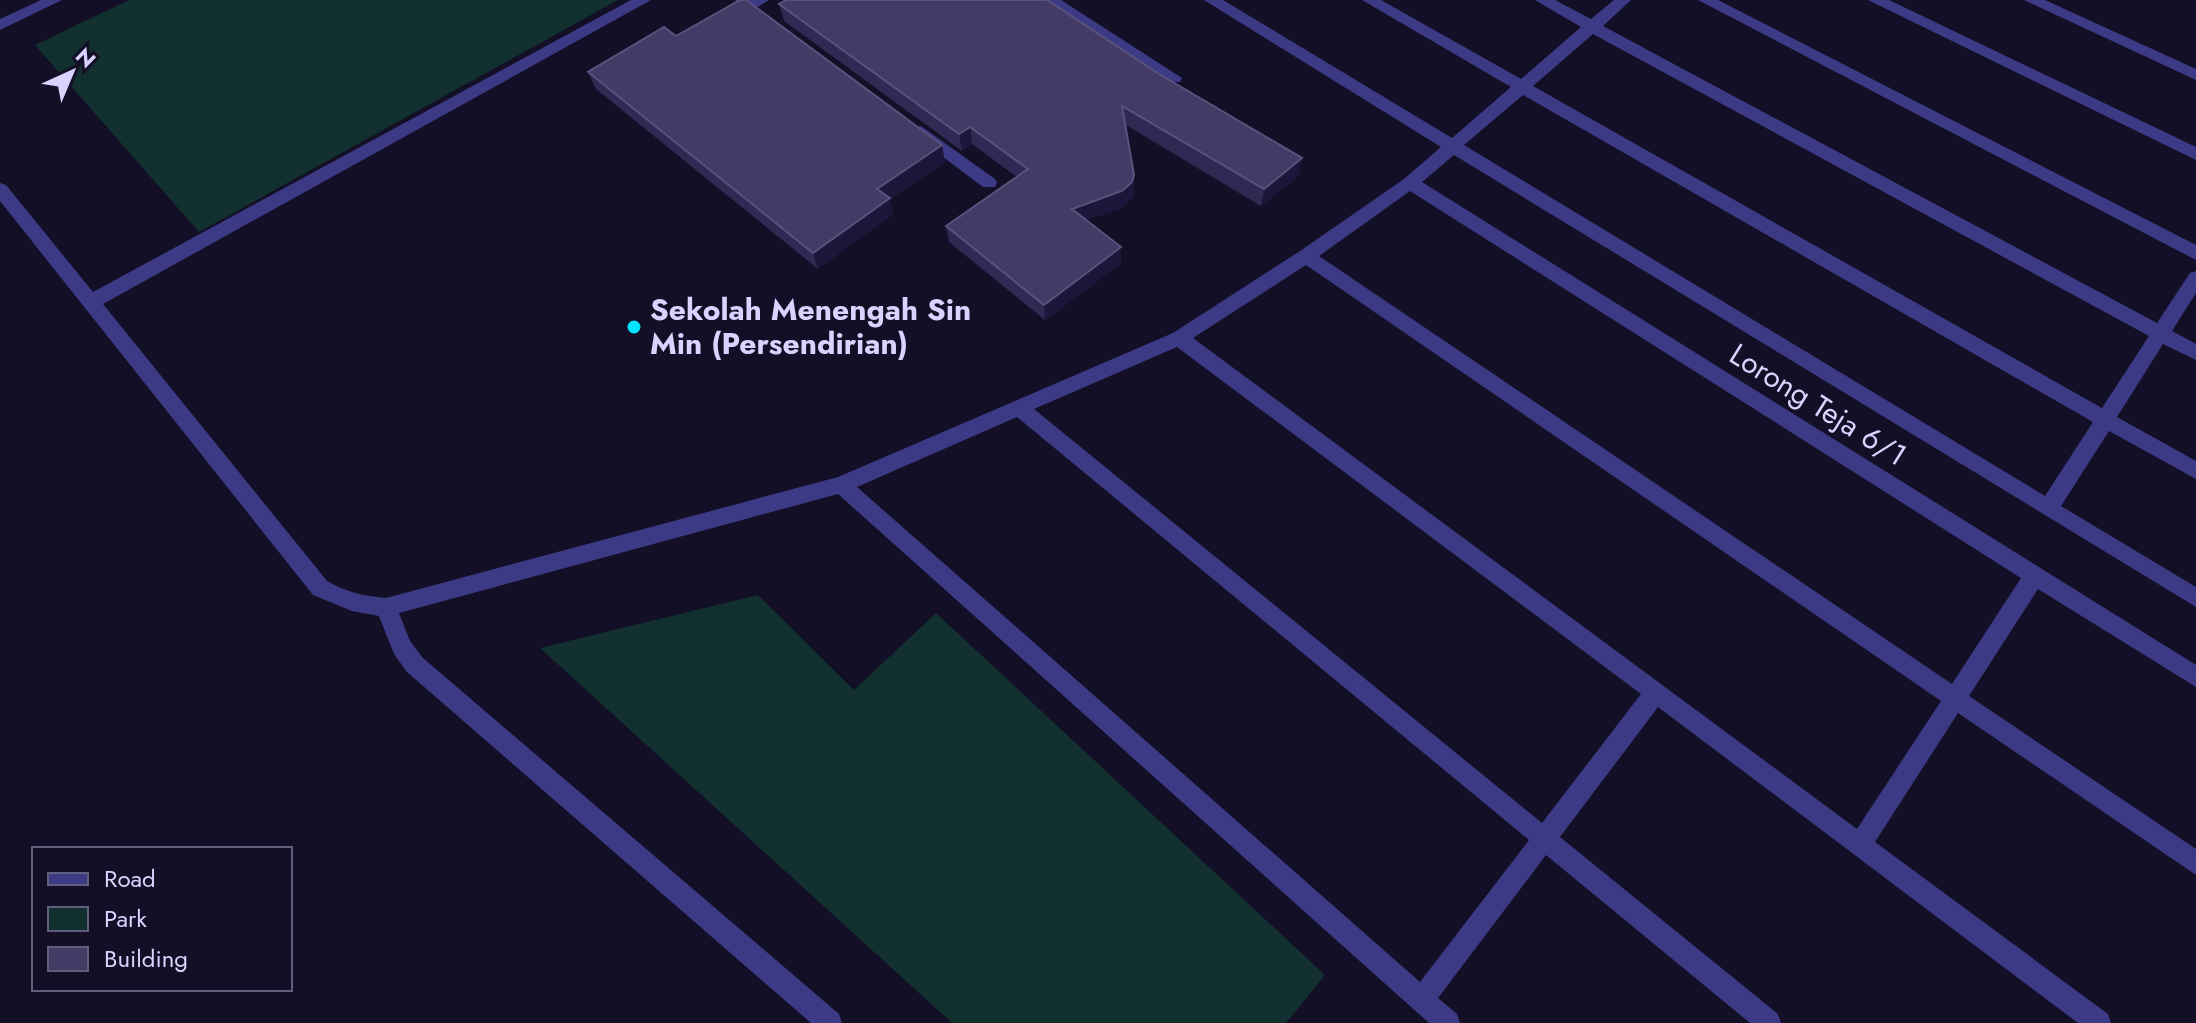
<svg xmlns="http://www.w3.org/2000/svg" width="2196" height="1023" viewBox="0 0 2196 1023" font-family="Jost,sans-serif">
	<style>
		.green { fill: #12302f }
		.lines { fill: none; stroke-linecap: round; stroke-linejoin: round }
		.minor { fill: #3d3a85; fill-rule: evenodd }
		.wall { fill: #312854 }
		.shaded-wall { fill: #1d163a }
		.building { fill: #433a66; stroke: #5a527e; stroke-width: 2 }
		.poi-dot { fill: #00e5ff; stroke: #130f26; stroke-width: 3 }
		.labels { text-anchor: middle; stroke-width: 7; stroke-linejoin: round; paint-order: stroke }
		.poi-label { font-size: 30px; font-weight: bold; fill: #d9d4ff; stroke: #130f26; text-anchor: start }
		.street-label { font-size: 30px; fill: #d9d4ff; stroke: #130f26 }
	</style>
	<rect width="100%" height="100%" fill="#130f26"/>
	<g class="green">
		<polygon points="129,0 618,0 199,232 35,45"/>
		<polygon points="758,595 854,690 936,613 1325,975 1286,1023 952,1023 540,648"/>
	</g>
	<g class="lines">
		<g class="minor">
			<polygon points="41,0 62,0 0,30 0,19"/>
			<path d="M 631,0 L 651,0 L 103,304 L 327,581 C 346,592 364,596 386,598 L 838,477 L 1173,333 L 1300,251 L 1404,179 L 1441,147 L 1204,0 L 1223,0 L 1452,138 L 1511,87 L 1362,0 L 1381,0 L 1521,79 L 1581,27 L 1535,0 L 1555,0 L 1591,19 L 1614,0 L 1631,0 L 1603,26 L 2157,323 L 2190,273 L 2196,271 L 2196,293 L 2172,331 L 2196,344 L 2196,360 L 2163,344 L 2117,417 L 2196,461 L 2196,479 L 2109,431 L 2061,506 L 2196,587 L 2196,607 L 1454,155 L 1422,182 L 2196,665 L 2196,687 L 2038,589 L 1969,696 L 2196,849 L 2196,875 L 1958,713 L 1875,842 L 2108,1014 L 2111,1023 L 2078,1023 L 1658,707 L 1560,837 L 1778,1014 L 1781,1023 L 1750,1023 L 1546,855 L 1438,998 L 1457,1014 L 1460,1023 L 1429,1023 L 838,494 L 399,613 L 410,641 L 423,658 L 839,1014 L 842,1023 L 811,1023 L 407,672 L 394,654 L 379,616 L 352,611 L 313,595 L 0,201 L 0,183 L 6,185 L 93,292 ZM 1593,34 L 2149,336 L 2102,408 L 1533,86 ZM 1523,95 L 2093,422 L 2045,496 L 1464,145 ZM 1410,191 L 2021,578 L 1952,684 L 1319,256 ZM 1306,265 L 1941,701 L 1857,829 L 1193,338 ZM 1177,347 L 1641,694 L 1542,823 L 1034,409 ZM 1017,417 L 1529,840 L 1420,982 L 857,487 Z"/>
			<polygon points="735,0 769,0 751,11"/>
			<polygon points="1042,0 1061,0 1182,78 1180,82 1168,82"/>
			<polygon points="1698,0 1718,0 2196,245 2196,260"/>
			<polygon points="1868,0 1889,0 2196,147 2196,160"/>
			<polygon points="2024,0 2045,0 2196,69 2196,80"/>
			<polygon points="921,126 995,179 997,183 995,187 983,187 915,136 915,128"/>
		</g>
	</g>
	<g class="wall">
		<polygon points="1047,0 1299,175 1261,206 1126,125 1134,175 1134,192 1132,198 1121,208 1086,220 1121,263 1045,320 949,242 946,226 1017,177 972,144 962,151 784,21 779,4"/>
		<polygon points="588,72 945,162 890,199 893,214 818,269 596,89"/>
	</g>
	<g class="shaded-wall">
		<polygon points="970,127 972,144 962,151 959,134"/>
		<polygon points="942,145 945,162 890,199 893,214 818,269 813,253 877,189"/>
		<polygon points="1302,158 1299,175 1261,206 1264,189"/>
		<polygon points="1134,175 1134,192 1132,198 1121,208 1072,226 1072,209"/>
		<polygon points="1121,247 1121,263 1045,320 1044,305"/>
	</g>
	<g class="building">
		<polygon points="740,0 746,0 942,145 877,189 890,198 813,253 588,72 664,27 676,36"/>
		<polygon points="786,0 1047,0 1159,74 1302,158 1264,189 1122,106 1134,175 1132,182 1122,191 1072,209 1121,247 1044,305 946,226 1028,169 970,127 959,134 779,4"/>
	</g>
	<circle class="poi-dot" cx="634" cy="327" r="8"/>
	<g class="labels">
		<g class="poi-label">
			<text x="650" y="320">Sekolah Menengah Sin<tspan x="650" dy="34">Min (Persendirian)</tspan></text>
		</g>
		<g class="street-label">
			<text transform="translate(1818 405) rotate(32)" y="10">Lorong Teja 6/1</text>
		</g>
	</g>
	<rect x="32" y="847" width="260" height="144" fill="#130f26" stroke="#625e7d" stroke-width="2"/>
	<rect x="48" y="873" width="40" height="12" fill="#3d3a85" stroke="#625e7d" stroke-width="2"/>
	<text x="104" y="887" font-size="24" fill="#d9d4ff">Road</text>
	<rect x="48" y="907" width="40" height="24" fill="#12302f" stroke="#625e7d" stroke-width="2"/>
	<text x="104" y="927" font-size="24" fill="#d9d4ff">Park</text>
	<rect x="48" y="947" width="40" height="24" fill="#433a66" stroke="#625e7d" stroke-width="2"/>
	<text x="104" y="967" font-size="24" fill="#d9d4ff">Building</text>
	<g transform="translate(72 72) rotate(44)" stroke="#130f26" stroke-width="6" paint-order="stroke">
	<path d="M0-6L14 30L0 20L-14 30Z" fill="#d9d4ff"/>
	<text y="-12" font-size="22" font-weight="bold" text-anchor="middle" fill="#d9d4ff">N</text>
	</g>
</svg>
